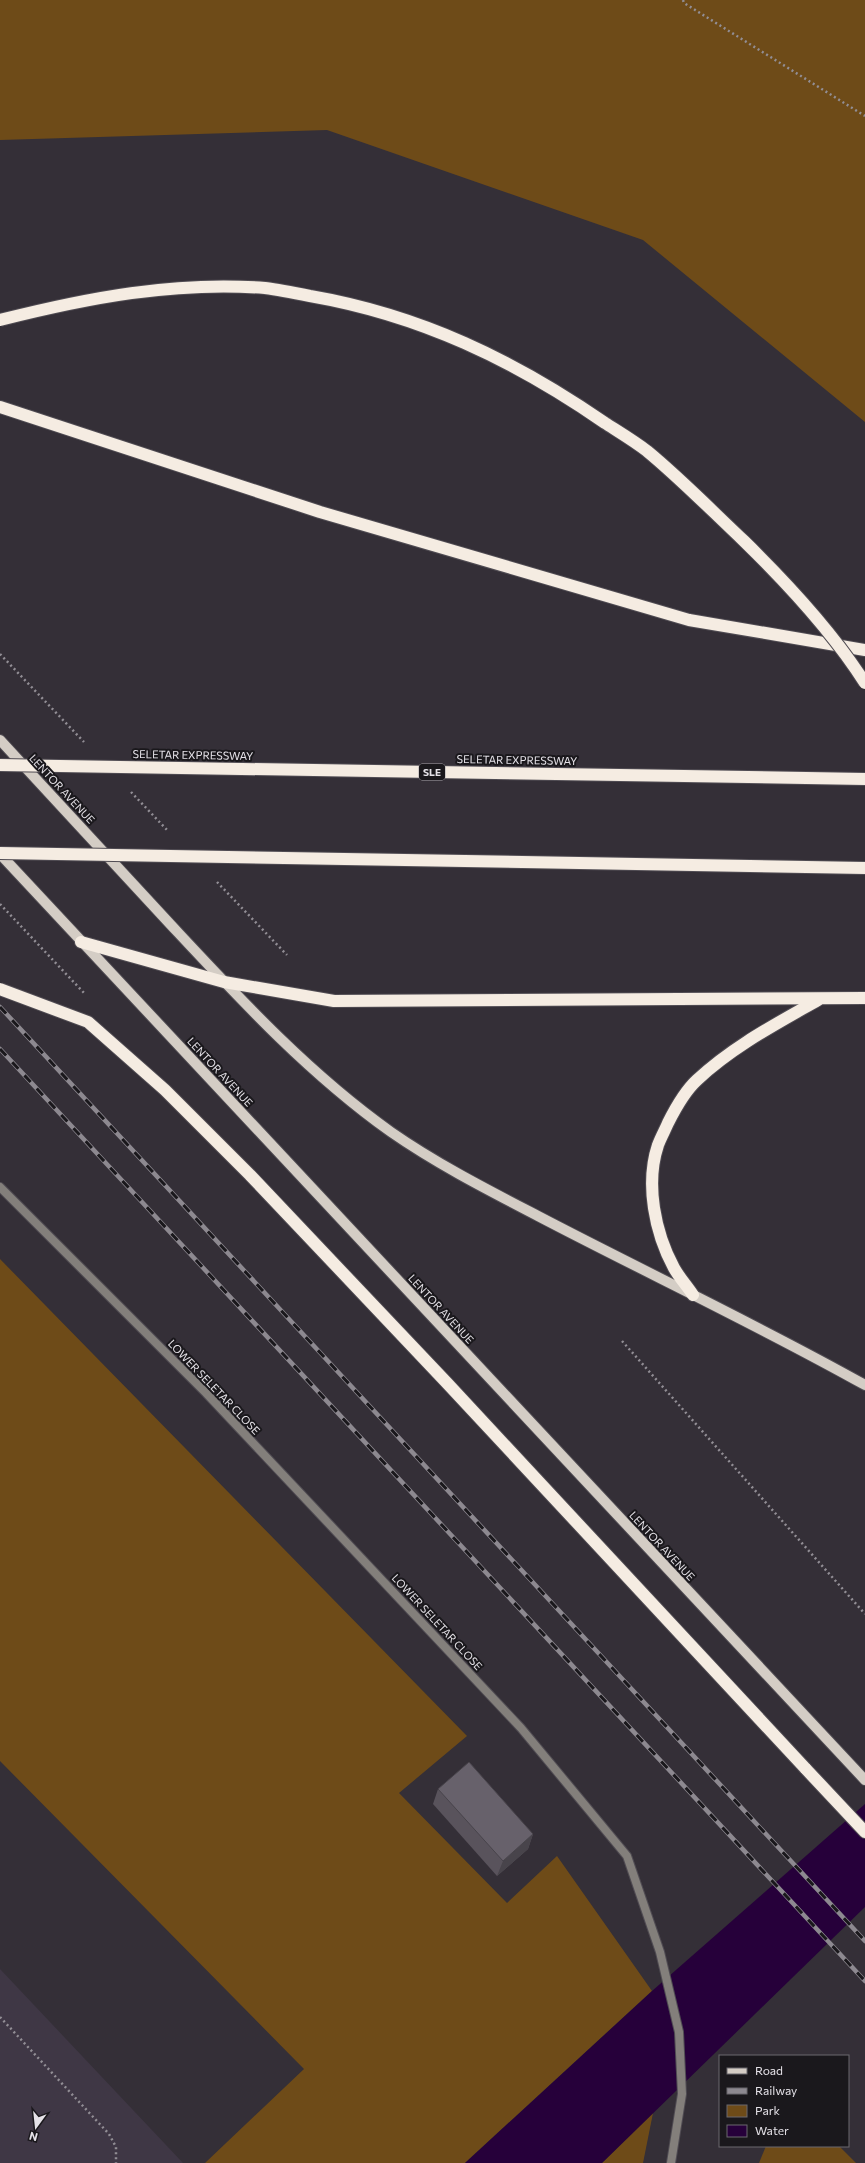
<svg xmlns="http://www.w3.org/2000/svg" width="865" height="2163" viewBox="0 0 865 2163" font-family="Commissioner,sans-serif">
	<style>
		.built { fill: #3f3745 }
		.green { fill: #6e4b18 }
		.water { fill: #26003a }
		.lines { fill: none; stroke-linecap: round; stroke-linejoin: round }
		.lane-casing { stroke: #504c53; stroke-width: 10 }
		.primary-casing { stroke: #504c53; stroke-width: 12 }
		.highway-casing { stroke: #504c53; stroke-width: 14 }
		.path { stroke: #928e95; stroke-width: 2.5; stroke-dasharray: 2 3; stroke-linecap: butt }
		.lane { stroke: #837f7b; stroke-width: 8 }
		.primary { stroke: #d4cdc5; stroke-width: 10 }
		.highway { stroke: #f5ece2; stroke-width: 12 }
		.rail-casing { stroke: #8d8990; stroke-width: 4.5 }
		.rail { stroke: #1a181c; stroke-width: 3; stroke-dasharray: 9; stroke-linecap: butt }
		.highway-bridge-casing { stroke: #504c53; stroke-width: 14; stroke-linecap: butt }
		.highway-bridge { stroke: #f5ece2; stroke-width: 12 }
		.wall { fill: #59535c }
		.shaded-wall { fill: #48444b }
		.building { fill: #67616b; stroke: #48444b }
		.labels { text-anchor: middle; stroke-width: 4; stroke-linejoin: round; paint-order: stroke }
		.shield { fill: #1a181c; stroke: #a8a5ab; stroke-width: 1 }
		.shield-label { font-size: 10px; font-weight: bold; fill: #e5e2e8 }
		.street-label { font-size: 11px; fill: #e5e2e8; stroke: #1a181c }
	</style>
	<rect width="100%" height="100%" fill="#342f37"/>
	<polygon class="built" points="0,1969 183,2163 0,2163"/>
	<g class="green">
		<polygon points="0,0 865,0 865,422 643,240 327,130 0,140"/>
		<polygon points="0,1259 467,1736 399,1793 507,1903 557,1856 652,1991 465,2163 205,2163 304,2069 0,1761"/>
		<polygon points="653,2113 643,2163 602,2163"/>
		<polygon points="766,2146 839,2146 856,2163 759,2163"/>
	</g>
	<polygon class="water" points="865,1804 865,1907 602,2163 465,2163 652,1991"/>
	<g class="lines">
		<defs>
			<polyline id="lane" points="0,1187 206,1393 521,1728 627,1856 660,1952 679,2032 682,2094 671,2163"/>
			<g id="primary">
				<path d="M 0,740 C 57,802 114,863 171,925 C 240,999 308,1073 391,1132 C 437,1164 488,1190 538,1216 C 647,1273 758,1325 865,1385"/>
				<polyline points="0,854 865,1780"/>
			</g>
			<g id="highway">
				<polyline points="0,407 320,512 689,620 865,650"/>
				<polyline points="81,942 224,982 334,1001 865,998"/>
				<path d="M 693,1295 C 687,1286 679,1277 674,1268 C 655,1233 645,1184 658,1145 C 661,1137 665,1130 668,1123 C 675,1109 685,1091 697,1080 C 732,1047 776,1024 818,1000"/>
				<polyline points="805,1768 865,1832"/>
			</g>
		</defs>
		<use href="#lane" class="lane-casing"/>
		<use href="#primary" class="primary-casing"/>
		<use href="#highway" class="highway-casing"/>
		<g class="path">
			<polyline points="683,0 684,3 865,116"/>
			<polyline points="0,654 84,742"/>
			<polyline points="131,792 168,831"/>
			<polyline points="217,882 287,955"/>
			<polyline points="0,904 85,994"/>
			<polyline points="622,1341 865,1614"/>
			<polyline points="0,2017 109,2134 116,2147 116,2163"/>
		</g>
		<use href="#lane" class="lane"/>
		<use href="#primary" class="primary"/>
		<use href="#highway" class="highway"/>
		<defs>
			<g id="rail">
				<polyline points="0,1007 865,1941"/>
				<polyline points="0,1049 865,1981"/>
			</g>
		</defs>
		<use href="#rail" class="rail-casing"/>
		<use href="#rail" class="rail"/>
		<defs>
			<g id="highway-bridge">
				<path d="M 0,320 C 87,298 175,281 265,288 C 280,290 295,293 310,296 C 420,315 514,360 605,423 C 619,432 634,441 647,451 C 681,479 712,511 744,541 C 788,584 832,631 865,683"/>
				<polyline points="0,765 865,779"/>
				<polyline points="0,853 865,868"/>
				<polyline points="0,989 88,1022 165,1090 250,1175 447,1383 805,1768"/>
			</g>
		</defs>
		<use href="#highway-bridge" class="highway-bridge-casing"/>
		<use href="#highway-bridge" class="highway-bridge"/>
	</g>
	<polygon class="wall" points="438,1789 533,1834 528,1849 497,1876 433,1804"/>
	<polygon class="shaded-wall" points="533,1834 528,1849 497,1876 503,1861"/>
	<polygon class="building" points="469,1762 533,1834 503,1861 438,1789"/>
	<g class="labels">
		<rect class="shield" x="419" y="764" width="26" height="16" rx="3"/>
		<g class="shield-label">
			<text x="432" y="776">SLE</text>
		</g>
		<g class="street-label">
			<text transform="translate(193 755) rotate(1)" y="4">SELETAR EXPRESSWAY</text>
			<text transform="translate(517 760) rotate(1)" y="4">SELETAR EXPRESSWAY</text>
			<text transform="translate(62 789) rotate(47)" y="4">LENTOR AVENUE</text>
			<text transform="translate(220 1072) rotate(47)" y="4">LENTOR AVENUE</text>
			<text transform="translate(441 1309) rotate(47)" y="4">LENTOR AVENUE</text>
			<text transform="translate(214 1387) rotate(46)" y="4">LOWER SELETAR CLOSE</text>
			<text transform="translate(662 1546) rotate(47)" y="4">LENTOR AVENUE</text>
			<text transform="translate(437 1622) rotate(47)" y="4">LOWER SELETAR CLOSE</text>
		</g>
	</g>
	<rect x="719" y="2055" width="130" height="92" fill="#1a181c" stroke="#6b696e"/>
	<rect x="727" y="2068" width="20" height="6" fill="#d4cdc5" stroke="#6b696e"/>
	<text x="755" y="2075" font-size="12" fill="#e5e2e8">Road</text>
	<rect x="727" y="2088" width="20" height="6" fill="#8d8990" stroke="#6b696e"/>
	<text x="755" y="2095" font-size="12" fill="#e5e2e8">Railway</text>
	<rect x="727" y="2105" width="20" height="12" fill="#6e4b18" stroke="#6b696e"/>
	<text x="755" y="2115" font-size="12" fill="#e5e2e8">Park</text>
	<rect x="727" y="2125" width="20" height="12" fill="#26003a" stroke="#6b696e"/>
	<text x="755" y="2135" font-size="12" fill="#e5e2e8">Water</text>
	<g transform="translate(36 2127) rotate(195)" stroke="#1a181c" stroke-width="3" paint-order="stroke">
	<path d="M0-3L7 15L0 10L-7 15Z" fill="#e5e2e8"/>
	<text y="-6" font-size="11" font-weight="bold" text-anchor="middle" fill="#e5e2e8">N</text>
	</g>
</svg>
